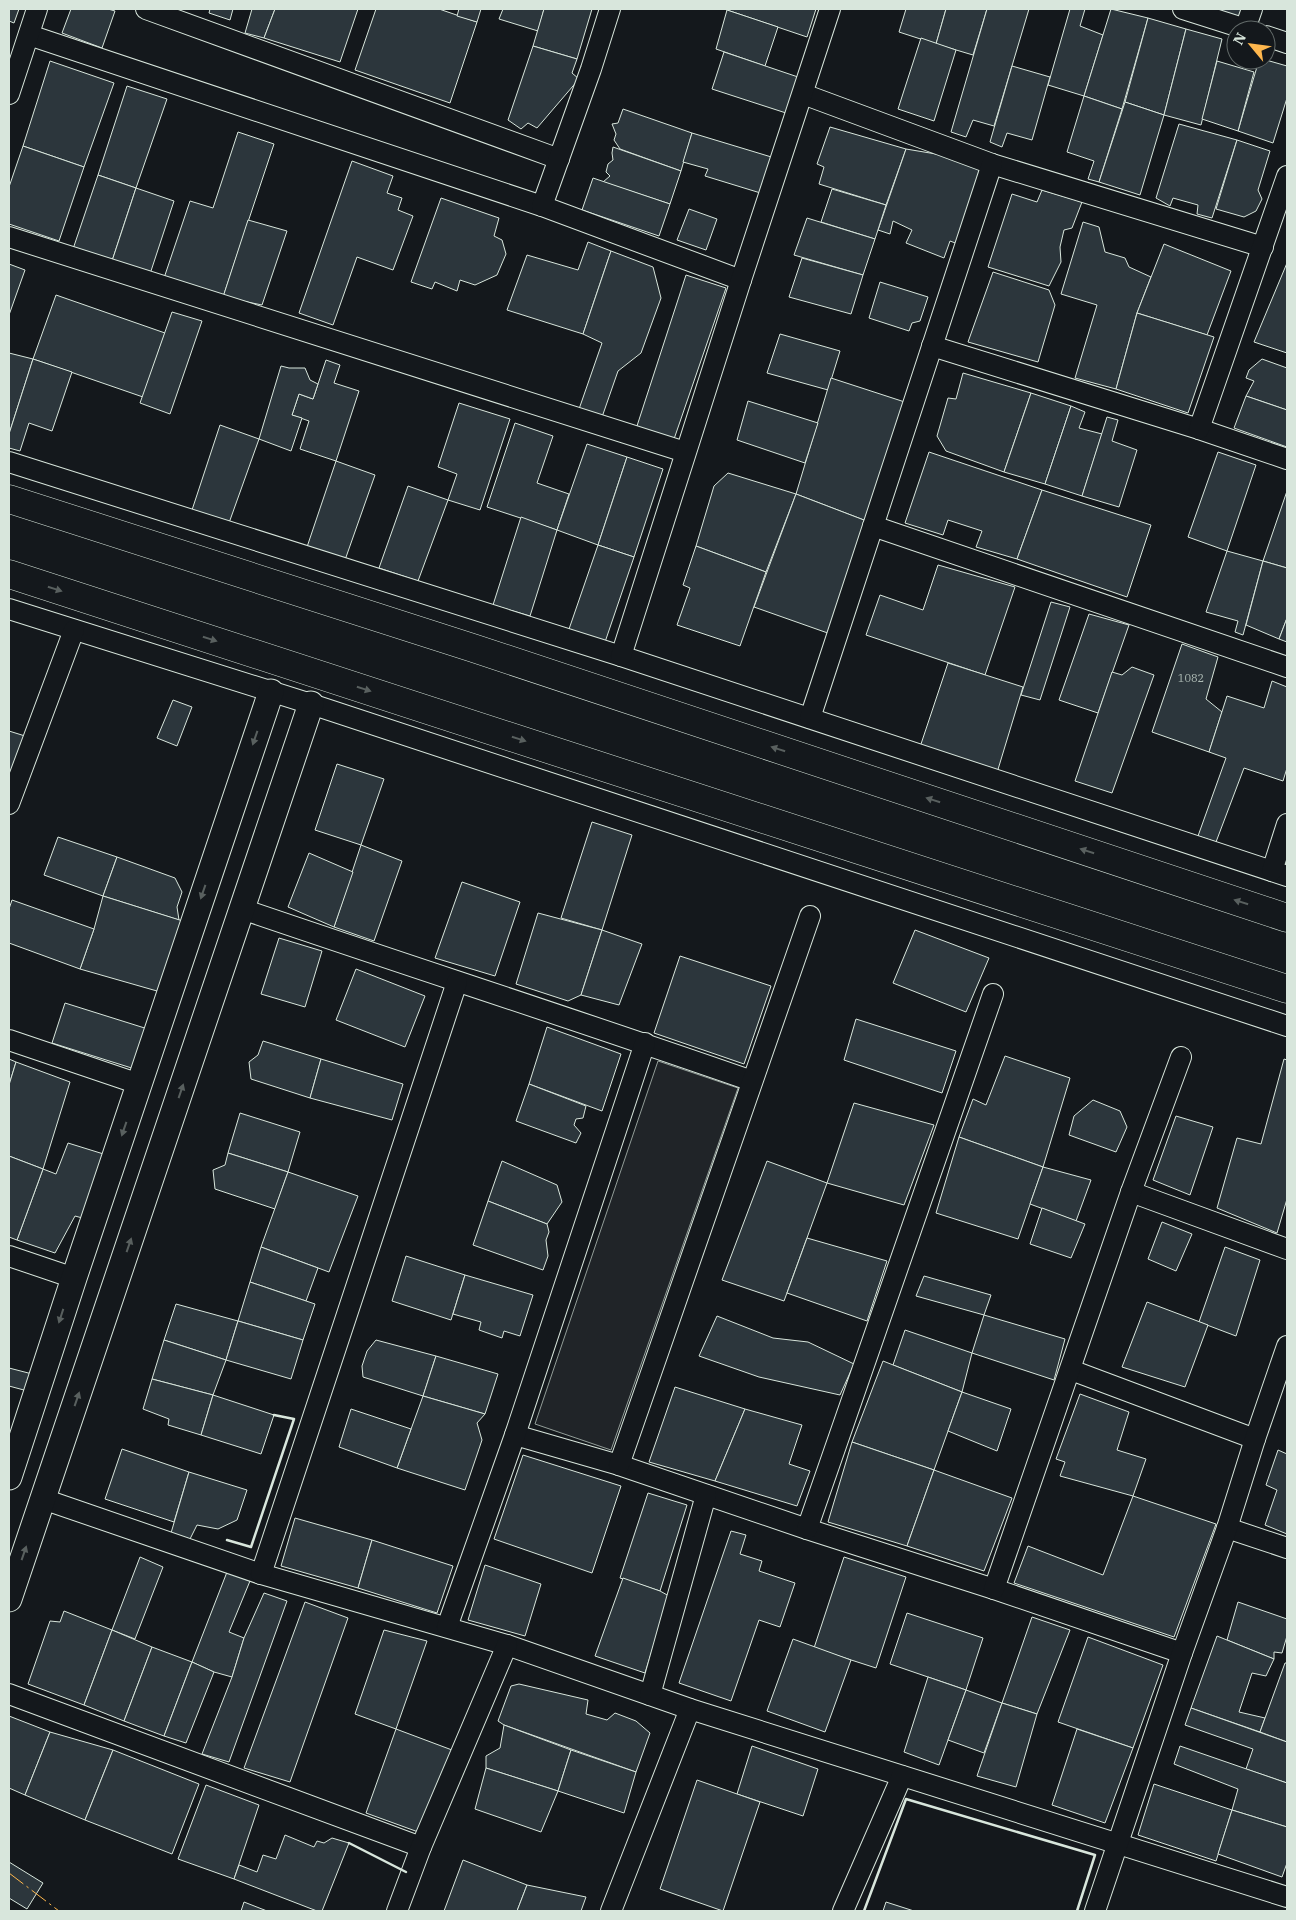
<svg xmlns="http://www.w3.org/2000/svg" width="1296" height="1920" viewBox="0 0 1296 1920" font-family="'IBM Plex Serif',serif">
	<style>
		.green { fill: #202428; stroke: #939e99 }
		.building { fill: #2c363c; stroke: #d8e6dc }
		.lines { fill: none; stroke-linecap: round; stroke-linejoin: round }
		.minor-casing { stroke: #d8e6dc; stroke-width: 22 }
		.tertiary-casing { stroke: #d8e6dc; stroke-width: 27 }
		.secondary-casing { stroke: #d8e6dc; stroke-width: 29 }
		.minor { stroke: #14181c; stroke-width: 20 }
		.tertiary { stroke: #14181c; stroke-width: 25 }
		.secondary { stroke: #14181c; stroke-width: 28 }
		.wall { stroke: #d8e6dc; stroke-width: 2.5 }
		.power { stroke: #ffb74d; stroke-width: 1; stroke-dasharray: 18 4 2.5 4; stroke-linecap: butt }
		.oneway { fill: #59605f }
		.labels { text-anchor: middle; stroke-width: 4; stroke-linejoin: round; paint-order: stroke }
		.number-label { font-size: 11px; fill: #adbab4 }
	</style>
	<rect width="100%" height="100%" fill="#14181c"/>
	<polygon class="green" points="658,1061 738,1088 611,1450 535,1424"/>
	<g class="building">
		<polygon points="9,9 19,9 14,23 9,21"/>
		<polygon points="71,9 108,9 115,11 102,48 62,33"/>
		<polygon points="210,9 233,9 230,20 209,13"/>
		<polygon points="252,9 275,9 264,38 245,33"/>
		<polygon points="275,9 358,9 340,62 264,38"/>
		<polygon points="376,9 439,9 477,22 450,103 355,70"/>
		<polygon points="459,9 481,9 477,22 457,16"/>
		<polygon points="503,9 544,9 538,31 499,19"/>
		<polygon points="544,9 592,9 577,59 533,46"/>
		<polygon points="724,9 816,9 807,37"/>
		<polygon points="906,9 946,9 936,44 899,32"/>
		<polygon points="946,9 987,9 973,55 936,44"/>
		<polygon points="987,9 1029,9 994,126 973,120 966,137 951,132"/>
		<polygon points="1070,9 1085,9 1080,26 1103,35 1084,96 1048,85"/>
		<polygon points="1111,9 1148,18 1122,109 1084,96"/>
		<polygon points="1213,9 1247,9 1244,19"/>
		<polygon points="727,10 778,27 765,66 716,49"/>
		<polygon points="1148,18 1186,29 1164,115 1125,102"/>
		<polygon points="1186,29 1222,39 1201,125 1164,115"/>
		<polygon points="921,38 956,50 934,121 898,109"/>
		<polygon points="533,46 577,59 572,73 579,79 537,128 528,123 521,129 508,120"/>
		<polygon points="724,52 798,77 786,113 712,89"/>
		<polygon points="1259,60 1266,60 1287,66 1287,98 1273,143 1238,131"/>
		<polygon points="50,61 114,83 84,167 23,146"/>
		<polygon points="1217,61 1254,72 1238,131 1202,119"/>
		<polygon points="1012,66 1050,77 1032,140 1007,133 1002,147 990,142"/>
		<polygon points="127,86 167,99 136,188 98,175"/>
		<polygon points="1084,96 1122,109 1099,182 1088,179 1094,161 1067,152"/>
		<polygon points="1125,102 1164,115 1140,195 1099,182"/>
		<polygon points="623,109 692,133 681,171 620,149 614,140 616,134 612,124 618,123"/>
		<polygon points="1179,124 1237,140 1212,218 1197,214 1198,205 1173,198 1170,206 1156,198"/>
		<polygon points="830,127 906,149 886,205 819,184 824,167 817,164"/>
		<polygon points="238,132 274,144 223,297 164,278 190,201 213,208"/>
		<polygon points="692,133 778,159 767,195 705,176 708,169 683,162"/>
		<polygon points="1237,140 1270,151 1258,190 1262,199 1256,211 1244,217 1216,209"/>
		<polygon points="23,146 84,167 59,241 9,224 9,187"/>
		<polygon points="613,147 681,171 670,204 603,182 610,176 606,172 608,164 613,160 612,153"/>
		<polygon points="906,149 948,156 991,172 966,247 950,241 944,258 906,243 912,230 893,221 890,234 878,230"/>
		<polygon points="352,161 393,176 387,193 402,198 398,210 413,216 393,270 357,257 333,325 299,313"/>
		<polygon points="98,175 136,188 112,261 73,249"/>
		<polygon points="593,178 670,204 659,236 582,210"/>
		<polygon points="136,188 174,201 150,274 112,261"/>
		<polygon points="832,189 886,205 875,239 821,222"/>
		<polygon points="1042,190 1082,202 1072,228 1064,230 1060,247 1061,262 1049,286 988,267 1012,194 1037,202"/>
		<polygon points="441,198 499,218 494,236 502,240 506,254 497,275 475,285 460,280 457,291 435,282 432,289 411,282"/>
		<polygon points="689,209 717,219 706,250 677,240"/>
		<polygon points="807,218 875,239 863,275 794,255"/>
		<polygon points="248,220 287,231 262,305 223,297"/>
		<polygon points="1083,222 1099,227 1105,252 1125,258 1129,267 1151,277 1137,313 1116,389 1075,378 1097,305 1061,294"/>
		<polygon points="588,242 611,251 583,334 507,310 527,255 578,270"/>
		<polygon points="1164,244 1231,271 1207,335 1137,313"/>
		<polygon points="611,251 653,267 661,298 641,353 618,371 601,420 578,412 602,343 583,334"/>
		<polygon points="802,258 863,275 851,314 789,297"/>
		<polygon points="1287,263 1287,353 1254,342"/>
		<polygon points="9,264 25,270 9,315"/>
		<polygon points="993,272 1049,290 1055,305 1038,362 968,342"/>
		<polygon points="686,275 726,288 673,442 636,429"/>
		<polygon points="880,282 928,297 920,321 912,323 909,331 869,318"/>
		<polygon points="56,295 165,333 143,397 33,359"/>
		<polygon points="172,312 202,321 170,414 140,403"/>
		<polygon points="1137,313 1214,337 1188,413 1116,389"/>
		<polygon points="780,334 840,351 828,390 767,373"/>
		<polygon points="9,353 33,359 9,434"/>
		<polygon points="33,359 72,372 52,431 29,423 20,451 9,448 9,434"/>
		<polygon points="1262,359 1287,368 1287,410 1246,396 1254,381 1246,378 1249,370"/>
		<polygon points="326,360 340,365 334,383 359,391 336,461 300,449 309,421 292,415 299,394 313,399"/>
		<polygon points="281,366 289,368 305,368 310,380 318,384 313,399 299,394 292,415 302,418 291,451 259,439"/>
		<polygon points="963,373 1031,393 1004,472 946,451 937,436 948,398 956,399"/>
		<polygon points="831,378 917,406 877,525 796,494"/>
		<polygon points="1031,393 1071,406 1045,484 1004,472"/>
		<polygon points="1246,396 1287,410 1287,447 1234,428"/>
		<polygon points="748,401 818,423 805,463 737,440"/>
		<polygon points="459,403 510,419 480,510 448,500 457,474 438,467"/>
		<polygon points="1071,406 1085,412 1079,428 1102,434 1082,496 1045,484"/>
		<polygon points="1107,417 1118,420 1112,441 1137,450 1119,507 1082,496"/>
		<polygon points="515,423 553,436 537,483 569,494 557,530 487,507"/>
		<polygon points="220,425 259,439 229,523 192,510"/>
		<polygon points="587,444 627,457 598,545 557,530"/>
		<polygon points="929,452 1042,490 1017,559 976,547 982,531 948,520 943,535 905,523"/>
		<polygon points="1218,452 1256,465 1227,551 1188,537"/>
		<polygon points="627,457 663,469 634,557 598,545"/>
		<polygon points="336,461 375,475 345,560 307,547"/>
		<polygon points="728,473 796,494 766,572 696,546 714,486"/>
		<polygon points="408,486 448,500 418,581 379,568"/>
		<polygon points="1042,490 1151,525 1127,597 1017,559"/>
		<polygon points="1287,491 1287,568 1263,561"/>
		<polygon points="796,494 877,525 839,637 754,607"/>
		<polygon points="521,517 557,530 530,616 493,605"/>
		<polygon points="598,545 634,557 604,645 568,632"/>
		<polygon points="696,546 766,572 740,646 677,625 690,588 683,585"/>
		<polygon points="1227,551 1263,561 1243,635 1235,632 1238,621 1206,612"/>
		<polygon points="1263,561 1287,568 1287,618 1279,639 1246,625"/>
		<polygon points="938,565 1015,587 985,675 866,635 880,595 923,610"/>
		<polygon points="1051,602 1070,607 1040,700 1021,695"/>
		<polygon points="1089,614 1129,625 1098,713 1059,700"/>
		<polygon points="1287,618 1287,642 1279,639"/>
		<polygon points="1182,644 1218,657 1206,699 1222,712 1209,752 1152,732"/>
		<polygon points="948,663 1023,687 996,776 919,750"/>
		<polygon points="1132,667 1154,675 1112,793 1075,781 1112,672 1122,675"/>
		<polygon points="1272,681 1287,687 1287,768 1283,781 1244,768 1216,842 1198,836 1226,758 1209,752 1227,696 1264,708"/>
		<polygon points="173,700 192,707 177,746 157,738"/>
		<polygon points="9,731 25,736 13,774 9,773"/>
		<polygon points="337,764 384,779 361,845 315,830"/>
		<polygon points="592,822 632,835 602,930 561,918"/>
		<polygon points="58,837 117,857 103,896 44,875"/>
		<polygon points="361,845 402,861 374,941 334,927"/>
		<polygon points="309,853 353,872 334,927 288,907"/>
		<polygon points="117,857 175,878 182,892 177,907 179,920 103,896"/>
		<polygon points="462,882 520,902 495,976 435,958"/>
		<polygon points="103,896 186,922 164,993 80,969 94,929"/>
		<polygon points="12,900 94,929 80,969 9,943 9,909"/>
		<polygon points="538,913 602,930 581,995 568,1001 516,984"/>
		<polygon points="602,930 642,944 619,1005 581,995"/>
		<polygon points="915,930 989,958 966,1012 893,983"/>
		<polygon points="279,938 322,951 305,1007 261,994"/>
		<polygon points="680,956 771,986 744,1064 654,1033"/>
		<polygon points="356,969 425,996 405,1047 336,1020"/>
		<polygon points="65,1003 151,1030 138,1070 52,1043"/>
		<polygon points="856,1019 956,1051 942,1093 844,1060"/>
		<polygon points="547,1027 621,1054 602,1111 529,1084"/>
		<polygon points="263,1041 321,1059 310,1098 251,1079 249,1062 258,1055"/>
		<polygon points="1005,1056 1070,1078 1043,1167 959,1137 973,1099 986,1105"/>
		<polygon points="9,1059 16,1062 9,1085"/>
		<polygon points="321,1059 403,1084 392,1120 310,1098"/>
		<polygon points="1284,1059 1287,1060 1287,1199 1277,1233 1217,1208 1237,1138 1261,1144"/>
		<polygon points="16,1062 70,1082 43,1169 9,1156 9,1085"/>
		<polygon points="529,1084 586,1106 583,1118 576,1119 574,1125 581,1133 576,1143 516,1121"/>
		<polygon points="1093,1100 1120,1111 1127,1127 1116,1152 1069,1135 1074,1116"/>
		<polygon points="854,1103 934,1125 904,1205 827,1183"/>
		<polygon points="240,1113 300,1132 288,1172 228,1153"/>
		<polygon points="1176,1116 1213,1127 1190,1195 1153,1180"/>
		<polygon points="959,1137 1043,1167 1018,1239 936,1213"/>
		<polygon points="68,1143 110,1156 86,1219 75,1216 55,1253 17,1240 43,1169 56,1174"/>
		<polygon points="228,1153 288,1172 275,1209 215,1189 213,1170 225,1165"/>
		<polygon points="9,1156 43,1169 17,1240 9,1237"/>
		<polygon points="502,1161 557,1185 562,1202 547,1224 488,1201"/>
		<polygon points="767,1161 827,1183 784,1301 722,1280"/>
		<polygon points="1043,1167 1091,1180 1076,1221 1030,1204"/>
		<polygon points="288,1172 358,1196 329,1272 261,1247"/>
		<polygon points="488,1201 547,1224 549,1232 546,1240 548,1256 543,1270 473,1245"/>
		<polygon points="1042,1208 1085,1224 1071,1258 1030,1244"/>
		<polygon points="1162,1222 1192,1234 1176,1271 1148,1259"/>
		<polygon points="807,1238 887,1261 867,1321 787,1293"/>
		<polygon points="261,1247 318,1268 306,1301 250,1282"/>
		<polygon points="1225,1247 1260,1260 1236,1336 1199,1322"/>
		<polygon points="406,1256 465,1275 451,1320 392,1301"/>
		<polygon points="465,1275 533,1295 520,1336 504,1331 502,1338 479,1330 481,1322 453,1314"/>
		<polygon points="924,1276 991,1295 984,1315 916,1296"/>
		<polygon points="250,1282 315,1304 303,1340 238,1321"/>
		<polygon points="1147,1302 1208,1325 1185,1387 1122,1367"/>
		<polygon points="176,1304 238,1321 226,1360 164,1340"/>
		<polygon points="984,1315 1065,1339 1054,1380 972,1353"/>
		<polygon points="717,1316 773,1338 808,1342 854,1364 840,1395 759,1377 699,1356"/>
		<polygon points="238,1321 303,1340 291,1379 226,1360"/>
		<polygon points="905,1330 972,1353 962,1392 893,1365"/>
		<polygon points="164,1340 226,1360 213,1395 152,1379"/>
		<polygon points="376,1340 436,1356 423,1396 363,1377 362,1366 367,1351"/>
		<polygon points="436,1356 498,1374 485,1414 423,1396"/>
		<polygon points="883,1361 962,1392 934,1470 852,1442"/>
		<polygon points="9,1368 40,1376 35,1393 9,1386"/>
		<polygon points="152,1379 213,1395 201,1435 168,1425 169,1419 143,1409"/>
		<polygon points="675,1387 745,1409 715,1481 649,1462"/>
		<polygon points="962,1392 1011,1409 997,1451 948,1431"/>
		<polygon points="1080,1394 1129,1412 1117,1450 1146,1459 1133,1496 1060,1476 1065,1462 1056,1459"/>
		<polygon points="213,1395 274,1415 261,1454 201,1435"/>
		<polygon points="423,1396 485,1414 477,1423 482,1440 465,1490 397,1468"/>
		<polygon points="351,1409 411,1429 397,1468 339,1447"/>
		<polygon points="745,1409 802,1425 789,1464 810,1471 797,1506 715,1481"/>
		<polygon points="852,1442 934,1470 907,1546 828,1522"/>
		<polygon points="122,1449 189,1472 174,1522 105,1499"/>
		<polygon points="1278,1450 1287,1454 1287,1534 1265,1525 1277,1490 1266,1485"/>
		<polygon points="523,1455 621,1486 592,1573 494,1539"/>
		<polygon points="934,1470 1012,1498 984,1571 907,1546"/>
		<polygon points="189,1472 247,1490 237,1520 218,1529 197,1525 190,1539 171,1533"/>
		<polygon points="648,1493 687,1505 660,1591 620,1578"/>
		<polygon points="1133,1496 1216,1524 1174,1637 1014,1583 1028,1546 1103,1575"/>
		<polygon points="295,1518 372,1540 358,1588 281,1566"/>
		<polygon points="731,1531 746,1535 740,1554 762,1561 759,1571 795,1583 780,1627 759,1620 731,1701 679,1683"/>
		<polygon points="372,1540 453,1566 437,1613 358,1588"/>
		<polygon points="140,1557 163,1567 135,1639 112,1630"/>
		<polygon points="844,1557 906,1577 876,1668 814,1648"/>
		<polygon points="485,1565 541,1584 525,1636 468,1620"/>
		<polygon points="227,1572 250,1581 229,1632 244,1638 232,1677 214,1672 192,1662"/>
		<polygon points="623,1578 660,1591 669,1596 645,1673 595,1656"/>
		<polygon points="264,1593 287,1601 229,1762 202,1754 232,1677 244,1638"/>
		<polygon points="305,1602 348,1618 290,1782 244,1768"/>
		<polygon points="1238,1602 1287,1619 1287,1636 1282,1653 1274,1652 1274,1659 1227,1640"/>
		<polygon points="64,1611 112,1630 84,1705 28,1684 50,1621 60,1622"/>
		<polygon points="907,1613 983,1638 966,1690 890,1664"/>
		<polygon points="1032,1617 1070,1630 1037,1714 1002,1703"/>
		<polygon points="112,1630 152,1647 124,1721 84,1705"/>
		<polygon points="384,1630 427,1641 396,1729 355,1714"/>
		<polygon points="1217,1636 1274,1659 1266,1676 1252,1673 1239,1712 1265,1718 1260,1732 1191,1708"/>
		<polygon points="1088,1637 1163,1665 1133,1748 1058,1722"/>
		<polygon points="793,1639 851,1660 825,1732 767,1711"/>
		<polygon points="152,1647 192,1662 164,1736 124,1721"/>
		<polygon points="192,1662 214,1672 186,1743 164,1736"/>
		<polygon points="1285,1663 1287,1663 1287,1742 1260,1732"/>
		<polygon points="928,1677 966,1690 939,1765 904,1752"/>
		<polygon points="519,1684 588,1700 586,1714 607,1720 615,1713 636,1721 650,1733 636,1772 504,1725 498,1721 511,1686"/>
		<polygon points="966,1690 1002,1703 984,1753 948,1740"/>
		<polygon points="1002,1703 1037,1714 1016,1787 977,1776"/>
		<polygon points="1191,1708 1287,1742 1287,1783 1246,1769 1253,1749 1185,1725"/>
		<polygon points="9,1716 50,1732 25,1795 9,1788"/>
		<polygon points="504,1725 571,1750 558,1791 486,1768 486,1756 500,1748"/>
		<polygon points="396,1729 452,1750 421,1833 366,1813"/>
		<polygon points="1077,1729 1133,1748 1105,1823 1052,1805"/>
		<polygon points="50,1732 113,1750 85,1820 25,1795"/>
		<polygon points="752,1746 818,1769 803,1816 737,1794"/>
		<polygon points="1180,1746 1287,1783 1287,1827 1232,1810 1238,1789 1174,1764"/>
		<polygon points="113,1750 199,1784 172,1854 85,1820"/>
		<polygon points="571,1750 636,1772 624,1813 558,1791"/>
		<polygon points="486,1768 558,1791 541,1832 475,1809"/>
		<polygon points="697,1780 760,1802 723,1911 660,1889"/>
		<polygon points="1154,1784 1232,1810 1216,1861 1138,1835"/>
		<polygon points="206,1785 259,1805 234,1879 178,1859"/>
		<polygon points="1232,1810 1287,1827 1287,1863 1282,1877 1218,1854"/>
		<polygon points="285,1835 314,1847 317,1841 324,1843 332,1838 349,1843 322,1911 317,1911 234,1879 239,1865 257,1872 263,1855 276,1859"/>
		<polygon points="463,1860 527,1885 517,1911 444,1911"/>
		<polygon points="9,1862 43,1883 27,1909 9,1898"/>
		<polygon points="527,1885 586,1897 581,1911 517,1911"/>
		<polygon points="244,1902 267,1911 241,1911"/>
		<polygon points="886,1902 914,1911 883,1911"/>
	</g>
	<g class="lines">
		<defs>
			<g id="minor">
				<polyline points="146,9 559,159"/>
				<polyline points="1183,9 1249,30"/>
				<polyline points="1245,29 1252,9"/>
				<polyline points="29,35 542,206 741,280"/>
				<polyline points="1266,36 1287,43"/>
				<polyline points="9,94 37,9"/>
				<polyline points="803,94 992,164 1263,247"/>
				<polyline points="542,206 591,69 610,9"/>
				<polyline points="9,237 685,452"/>
				<polyline points="932,346 1199,429 1287,459"/>
				<polyline points="1199,429 1287,176"/>
				<polyline points="9,462 621,656 1287,876"/>
				<polyline points="873,526 1287,667"/>
				<polyline points="9,609 311,704 1287,1026"/>
				<polyline points="621,656 741,280 830,9"/>
				<polyline points="810,718 992,164"/>
				<polyline points="9,804 74,630"/>
				<polyline points="1272,871 1287,824"/>
				<path d="M 242,909 C 412,967 583,1022 752,1081"/>
				<polyline points="9,1040 139,1084"/>
				<polyline points="1131,1192 1287,1249"/>
				<polyline points="9,1256 74,1278"/>
				<polyline points="1071,1370 1255,1439"/>
				<polyline points="515,1435 619,1465 807,1529 994,1589 1182,1653"/>
				<polyline points="619,1465 810,916"/>
				<polyline points="43,1499 261,1574 507,1645 690,1709 1287,1897"/>
				<polyline points="1227,1528 1287,1548"/>
				<polyline points="807,1529 993,994"/>
				<polyline points="261,1574 457,982"/>
				<polyline points="994,1589 1131,1192 1181,1057"/>
				<polyline points="447,1627 515,1435 645,1043"/>
				<polyline points="9,1694 421,1847"/>
				<polyline points="650,1695 706,1495"/>
				<polyline points="397,1911 421,1847 507,1645"/>
				<polyline points="611,1911 690,1709"/>
				<polyline points="843,1911 902,1776"/>
				<polyline points="1095,1911 1182,1653 1227,1528 1255,1439 1287,1346"/>
			</g>
			<g id="tertiary">
				<polyline points="9,1477 74,1278 271,692"/>
				<polyline points="9,1599 311,704"/>
			</g>
			<g id="secondary">
				<polyline points="9,499 473,648 1287,918"/>
				<polyline points="9,574 1287,989"/>
			</g>
		</defs>
		<use href="#minor" class="minor-casing"/>
		<use href="#tertiary" class="tertiary-casing"/>
		<use href="#secondary" class="secondary-casing"/>
		<use href="#minor" class="minor"/>
		<use href="#tertiary" class="tertiary"/>
		<use href="#secondary" class="secondary"/>
		<g class="wall">
			<polyline points="227,1540 251,1547 294,1419 274,1415"/>
			<polyline points="349,1843 406,1872"/>
			<polyline points="864,1911 906,1799 1095,1855 1077,1911"/>
		</g>
		<polyline class="power" points="9,1873 59,1911"/>
	</g>
	<defs><path id="oneway-solid" d="M-6-.8H1V-3.2L6.5 0L1 3.2V.8H-6Z" transform="scale(1.25)"/></defs>
	<g class="oneway">
		<use href="#oneway-solid" transform="translate(55 589) rotate(18)"/>
		<use href="#oneway-solid" transform="translate(210 639) rotate(18)"/>
		<use href="#oneway-solid" transform="translate(364 689) rotate(18)"/>
		<use href="#oneway-solid" transform="translate(255 738) rotate(109)"/>
		<use href="#oneway-solid" transform="translate(519 739) rotate(18)"/>
		<use href="#oneway-solid" transform="translate(778 749) rotate(-162)"/>
		<use href="#oneway-solid" transform="translate(933 800) rotate(-162)"/>
		<use href="#oneway-solid" transform="translate(1087 851) rotate(-162)"/>
		<use href="#oneway-solid" transform="translate(203 892) rotate(109)"/>
		<use href="#oneway-solid" transform="translate(1241 902) rotate(-162)"/>
		<use href="#oneway-solid" transform="translate(181 1091) rotate(-71)"/>
		<use href="#oneway-solid" transform="translate(124 1129) rotate(109)"/>
		<use href="#oneway-solid" transform="translate(129 1245) rotate(-71)"/>
		<use href="#oneway-solid" transform="translate(61 1316) rotate(108)"/>
		<use href="#oneway-solid" transform="translate(77 1399) rotate(-71)"/>
		<use href="#oneway-solid" transform="translate(24 1553) rotate(-71)"/>
	</g>
	<g class="labels">
		<g class="number-label">
			<text x="1191" y="682">1082</text>
		</g>
	</g>
	<rect width="1296" height="1920" fill="none" stroke="#d8e6dc" stroke-width="20"/>
	<g transform="translate(1251 45) rotate(299)"><circle r="24" fill="#14181c" stroke="#626a69"/>
	<path d="M0-4L9 19L0 12L-9 19Z" fill="#ffb74d"/>
	<text y="-8" font-size="14" font-weight="bold" text-anchor="middle" fill="#d8e6dc">N</text>
	</g>
</svg>
